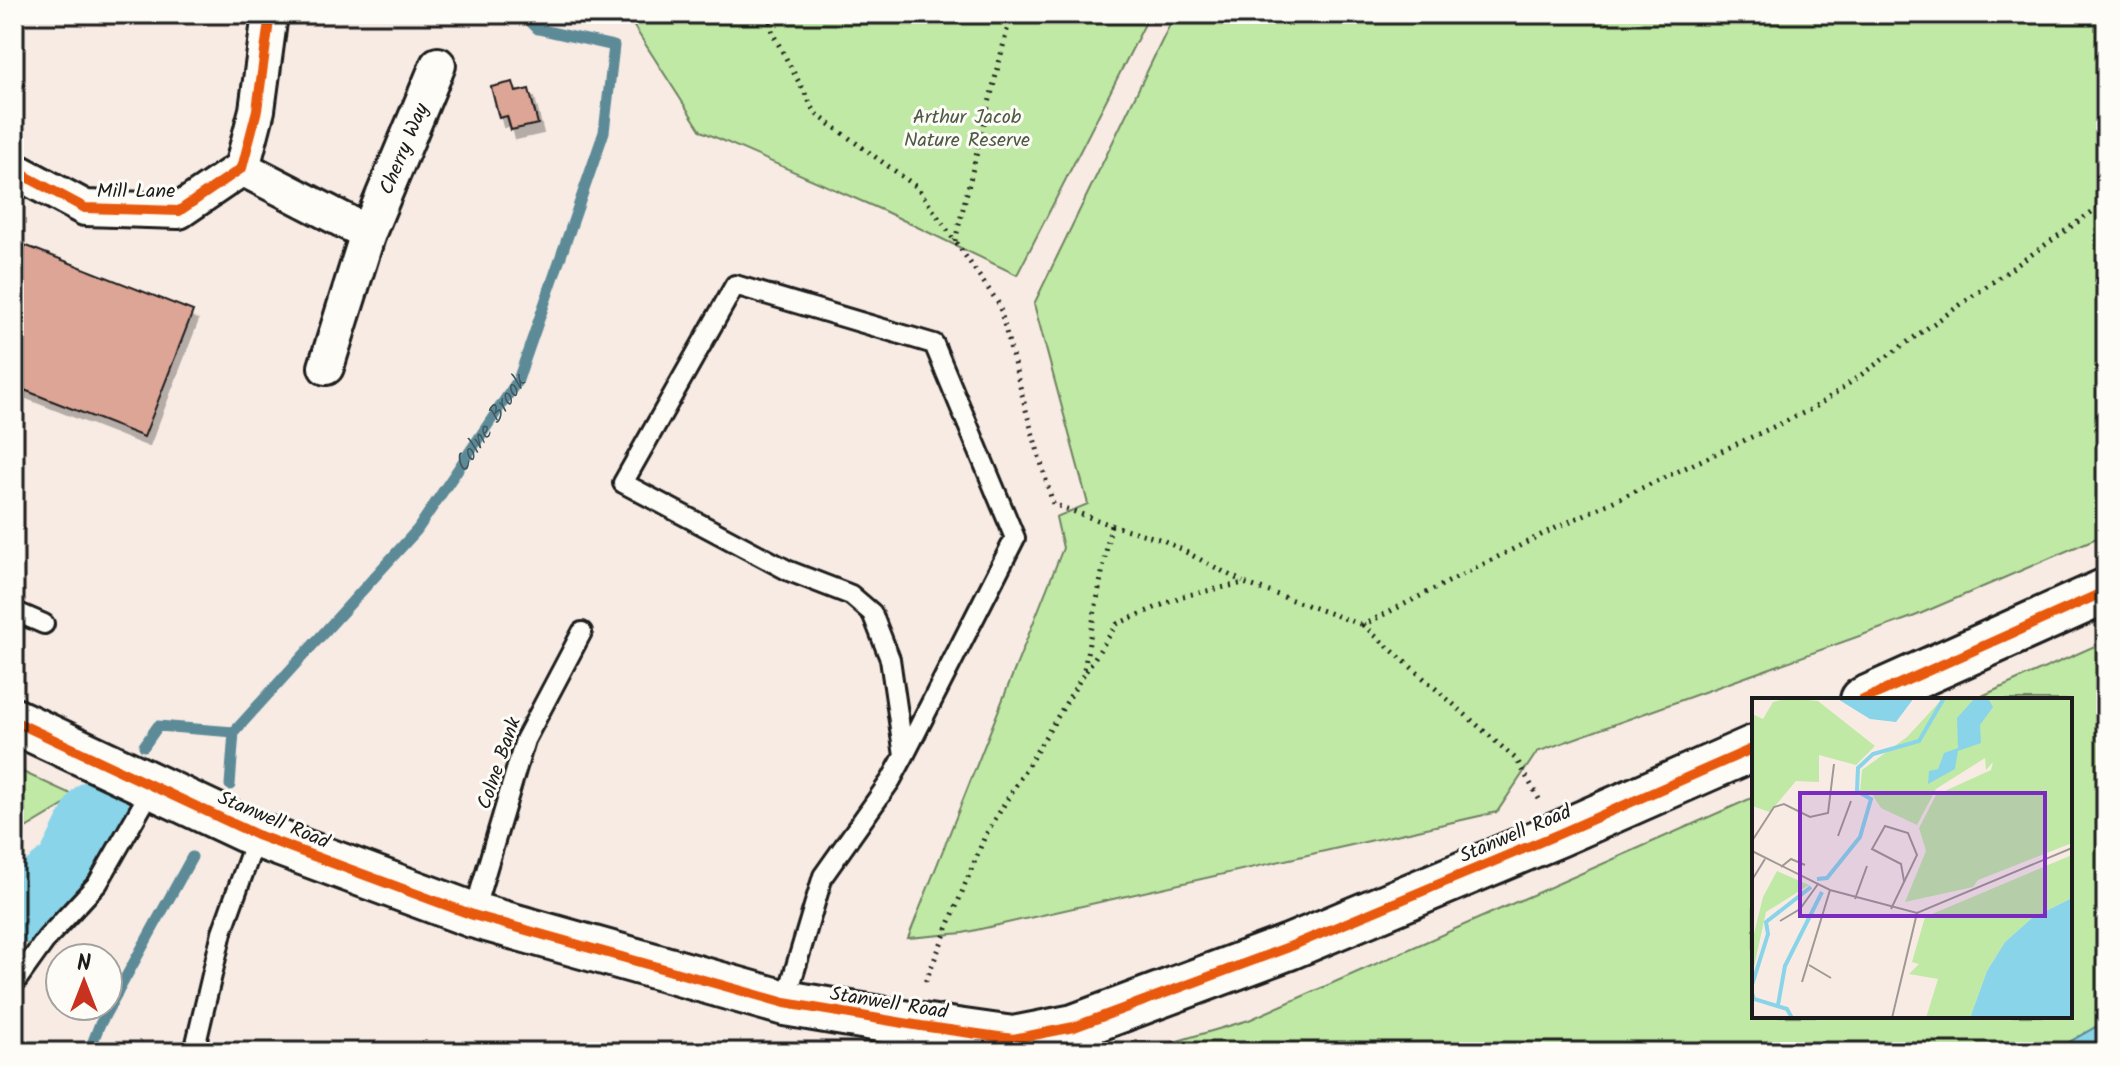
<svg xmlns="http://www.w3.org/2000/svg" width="2120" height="1066" viewBox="0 0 2120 1066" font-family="Kalam,sans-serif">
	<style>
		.green { fill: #c0e9a5; stroke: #6e8260; stroke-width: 2 }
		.water { fill: #89d4e9; stroke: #5d8a97; stroke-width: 2 }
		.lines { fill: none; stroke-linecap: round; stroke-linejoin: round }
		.stream { stroke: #5d8a97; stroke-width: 11 }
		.river { stroke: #89d4e9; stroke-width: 66 }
		.building { fill: #dda596; stroke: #1c1c1c; stroke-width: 2; filter: url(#shadow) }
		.lane-casing { stroke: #1c1c1c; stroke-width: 24 }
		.street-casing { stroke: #1c1c1c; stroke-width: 40 }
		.secondary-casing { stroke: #1c1c1c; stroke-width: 50 }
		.path { stroke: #1c1c1c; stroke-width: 5; stroke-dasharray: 2 6; stroke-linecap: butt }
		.lane { stroke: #fdfcf7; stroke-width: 18 }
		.street { stroke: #fdfcf7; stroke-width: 34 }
		.secondary { stroke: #fdfcf7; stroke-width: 44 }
		.cycleway-casing { stroke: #fdfcf7; stroke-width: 15 }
		.cycleway { stroke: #e8590c; stroke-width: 10 }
		.labels { text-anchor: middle; stroke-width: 6; stroke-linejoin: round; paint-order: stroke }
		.park-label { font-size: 20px; fill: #4d5a45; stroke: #fdfcf7 }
		.street-label { font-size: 20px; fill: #1c1c1c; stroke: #fdfcf7 }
		.water-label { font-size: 22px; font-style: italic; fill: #425c64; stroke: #fdfcf7 }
		.inset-river { fill: none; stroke: #89d4e9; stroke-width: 4 }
		.inset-road { fill: none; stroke: #9f9894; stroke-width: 2 }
		.view { fill: #7b2cbf; fill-opacity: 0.15; stroke: #7b2cbf; stroke-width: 4 }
		.inset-edge { fill: none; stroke: #1c1c1c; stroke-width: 4 }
	</style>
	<defs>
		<filter id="shadow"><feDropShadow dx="5" dy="9" stdDeviation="0" flood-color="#0004"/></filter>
	</defs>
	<rect width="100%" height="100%" fill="#f7ebe4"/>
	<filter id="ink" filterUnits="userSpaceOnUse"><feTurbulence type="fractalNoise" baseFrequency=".0125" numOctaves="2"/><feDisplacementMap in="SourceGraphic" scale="16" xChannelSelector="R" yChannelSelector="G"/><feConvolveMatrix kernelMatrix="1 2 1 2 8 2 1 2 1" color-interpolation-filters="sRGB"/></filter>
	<g filter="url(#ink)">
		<g class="green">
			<polygon points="626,14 1150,14 1017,275 884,211 701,131"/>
			<polygon points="1175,14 2106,14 2106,534 1915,616 1537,752 1497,812 963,933 908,938 1063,548 1056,517 1088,504 1034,304"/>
			<polygon points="2106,641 2106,1021 2052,1052 1140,1052 1249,1020 1754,797 1754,1016 2070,1016 2070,700 1973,700"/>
			<polygon points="14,768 73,795 64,805 14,835"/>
		</g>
		<polygon class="water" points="2106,1021 2106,1052 2052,1052"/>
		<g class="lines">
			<g class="stream">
				<path id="s1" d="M 144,746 L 158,726 L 234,732 L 417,530 L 518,380 L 604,132 L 614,46 L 538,29 L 523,14"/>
				<polyline points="230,785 234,732"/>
				<polyline points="89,1052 99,1026 192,857"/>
			</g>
			<polyline class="river" points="14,913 68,869 97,812"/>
		</g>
		<g class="building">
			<polygon points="513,82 516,92 529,89 538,124 511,130 507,116 499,118 491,87"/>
			<polygon points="14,241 193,311 144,437 14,386"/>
		</g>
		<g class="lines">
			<defs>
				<g id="lane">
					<polyline points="14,611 44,624"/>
					<polyline points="473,915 525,740 582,632"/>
					<polyline points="14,984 47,938 98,883 154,785"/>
					<polyline points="785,1003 823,876 891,780 904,756 1015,538 934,344 735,285 623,483 789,571 851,595 872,613 890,659 904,756"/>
					<polyline points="194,1052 222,932 257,835"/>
				</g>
				<g id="street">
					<polyline points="242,168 368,233"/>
					<polyline points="14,170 85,208 179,211 242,168 257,110 270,14"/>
					<path id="s2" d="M 326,367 L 368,233 L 438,65"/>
				</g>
				<g id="secondary">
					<polyline points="1863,700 2106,591"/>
					<polyline points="14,721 257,835 473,915 785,1003 921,1026 1013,1039 1074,1027 1289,947 1559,834 1754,748"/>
				</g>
			</defs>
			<use href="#lane" class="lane-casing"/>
			<use href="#street" class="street-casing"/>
			<use href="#secondary" class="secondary-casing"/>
			<g class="path">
				<polyline points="768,14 773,34 816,114 917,187 999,304 1027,414 1053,504 1111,525 1083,675 985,836 924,985"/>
				<polyline points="955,241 1011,14"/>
				<polyline points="1111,525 1163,540 1243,582"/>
				<polyline points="1086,671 1117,624 1183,596 1244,583 1363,625"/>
				<polyline points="1539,799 1517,760 1363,625 1547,532 1814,408 2106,202"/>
			</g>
			<use href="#lane" class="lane"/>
			<use href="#street" class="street"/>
			<use href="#secondary" class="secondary"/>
			<defs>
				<g id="cycleway">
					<polyline points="14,170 85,208 179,211 242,168 257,110 270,14"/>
					<polyline points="1863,700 2106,591"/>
					<polyline points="14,721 257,835 473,915 785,1003 921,1026 1013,1039 1074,1027 1289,947 1559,834 1754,748"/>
				</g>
			</defs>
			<use href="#cycleway" class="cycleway-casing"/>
			<use href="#cycleway" class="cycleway"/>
		</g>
	</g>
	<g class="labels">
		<g class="park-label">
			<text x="967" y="123">Arthur Jacob<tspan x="967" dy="23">Nature Reserve</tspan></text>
		</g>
		<g class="street-label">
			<text dy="7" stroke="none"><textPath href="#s2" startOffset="232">Cherry Way</textPath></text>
			<text x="136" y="197">Mill Lane</text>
			<text transform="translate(498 763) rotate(-71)" y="7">Colne Bank</text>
			<text transform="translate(274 819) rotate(23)" y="7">Stanwell Road</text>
			<text transform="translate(1515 833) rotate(-23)" y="7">Stanwell Road</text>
			<text transform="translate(889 1002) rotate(9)" y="7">Stanwell Road</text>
		</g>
		<g class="water-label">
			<text dy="8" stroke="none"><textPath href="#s1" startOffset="502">Colne Brook</textPath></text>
		</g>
	</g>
	<g transform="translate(1752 698)">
		<rect width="320" height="320" fill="#f7ebe4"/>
		<path d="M 37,0 L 66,3 L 123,48 L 104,67 L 67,57 L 67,84 L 44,83 L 18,114 L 0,108 L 0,16 L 11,21 L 21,4 ZM 191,0 L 320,0 L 320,145 L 226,182 L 221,189 L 153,204 L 174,153 L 167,130 L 184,97 L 239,72 L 241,64 L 234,72 L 233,60 L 184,91 L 165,127 L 129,110 L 120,96 L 108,95 L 110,72 L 155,39 ZM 320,157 L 320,200 L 280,220 L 253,244 L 235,273 L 218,320 L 174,320 L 186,281 L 157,276 L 167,266 L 160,264 L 173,219 ZM 25,173 L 57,187 L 14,214 L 0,278 L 0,244 L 11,199 Z" fill="#c0e9a5"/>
		<path d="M 84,0 L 162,0 L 144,24 L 118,21 ZM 223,0 L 236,0 L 241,9 L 228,27 L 229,45 L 206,53 L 203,71 L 176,86 L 177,73 L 186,71 L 192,55 L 206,50 L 205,20 ZM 320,200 L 320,320 L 218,320 L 235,273 L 253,244 L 280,220 Z" fill="#89d4e9"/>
		<path class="inset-river" d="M 65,181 L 75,180 L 108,139 L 119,101 L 105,93 L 106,70 L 121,56 L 167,43 L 192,0M 0,287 L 16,236 L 14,224 L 59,189M 0,295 L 2,301 L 35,311 L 40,320M 26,307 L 33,268 L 70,194"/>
		<path class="inset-road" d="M 86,138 L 99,103M 0,143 L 22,109 L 32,106 L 58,119 L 76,115 L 82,66M 0,153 L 78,192 L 165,215 L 320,150M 29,169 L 39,161 L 53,167M 0,182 L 13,161M 103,201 L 115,168M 139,211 L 165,157 L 156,135 L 133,128 L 120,151 L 149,166 L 152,183M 28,223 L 48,211 L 66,186M 57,267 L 79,280M 50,284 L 78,192M 140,320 L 165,215"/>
		<path class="view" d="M 48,95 L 293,95 L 293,218 L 48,218 Z"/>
		<rect width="320" height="320" class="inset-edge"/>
	</g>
	<rect width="2120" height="1066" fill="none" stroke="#fdfcf7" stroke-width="48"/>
	<rect x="24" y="24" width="2072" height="1018" fill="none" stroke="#1c1c1c" stroke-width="3" filter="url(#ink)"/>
	<g transform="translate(84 982)"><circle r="38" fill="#fdfcf7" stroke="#a3a29f" stroke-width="2"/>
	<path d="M0-6L14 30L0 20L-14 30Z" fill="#c8321e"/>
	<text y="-12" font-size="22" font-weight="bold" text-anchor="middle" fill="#1c1c1c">N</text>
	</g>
</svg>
